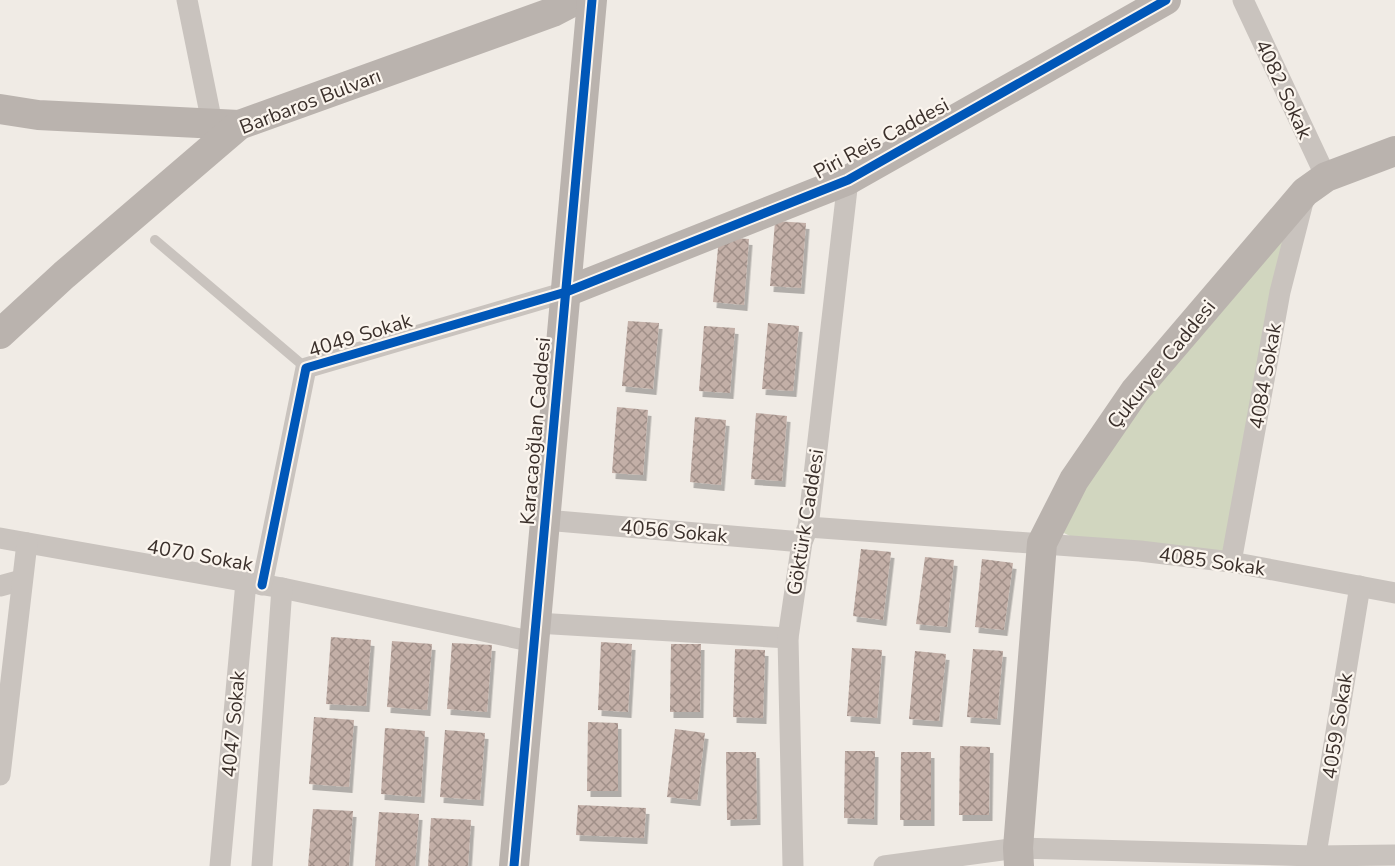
<svg xmlns="http://www.w3.org/2000/svg" width="1395" height="866" viewBox="0 0 1395 866" font-family="'Nunito Sans',sans-serif">
	<style>
		.park { fill: #d1d6bf }
		.building { fill: url(#building-cross-hatch); filter: url(#shadow) }
		.lines { fill: none; stroke-linecap: round; stroke-linejoin: round }
		.lane { stroke: #c9c3be; stroke-width: 10 }
		.street { stroke: #c9c3be; stroke-width: 21 }
		.secondary { stroke: #bab3ae; stroke-width: 30 }
		.cycleway-casing { stroke: #fbf5ee; stroke-width: 13 }
		.cycleway { stroke: #0057b8; stroke-width: 9 }
		.labels { text-anchor: middle; stroke-width: 4.5; stroke-linejoin: round; paint-order: stroke }
		.street-label { font-size: 20px; fill: #3b302b; stroke: #fbf5ee }
	</style>
	<defs>
		<pattern id="building-cross-hatch" width="8" height="8" patternUnits="userSpaceOnUse" patternTransform="scale(1.5)"><rect width="8" height="8" fill="#c3afa7"/><path d="M0 0l8 8M0 8l8-8" fill="none" stroke="#a08f88"/></pattern>
		<filter id="shadow"><feDropShadow dx="3.5" dy="6" stdDeviation="0" flood-color="#0004"/></filter>
	</defs>
	<rect width="100%" height="100%" fill="#f0ebe5"/>
	<polygon class="park" points="1289,229 1223,554 1070,536 1060,531 1062,521 1170,365"/>
	<g class="building">
		<polygon points="775,221 806,223 801,288 770,286"/>
		<polygon points="719,237 749,239 744,305 713,302"/>
		<polygon points="628,321 659,323 653,389 622,386"/>
		<polygon points="768,323 799,326 793,391 762,389"/>
		<polygon points="704,326 735,328 730,393 699,391"/>
		<polygon points="617,407 648,410 643,475 612,473"/>
		<polygon points="756,413 787,416 782,481 751,479"/>
		<polygon points="695,417 726,420 721,485 690,482"/>
		<polygon points="861,549 891,552 883,620 853,616"/>
		<polygon points="925,557 954,560 947,627 916,624"/>
		<polygon points="982,559 1013,563 1004,630 975,627"/>
		<polygon points="331,637 371,640 366,706 326,704"/>
		<polygon points="392,641 432,644 427,710 387,707"/>
		<polygon points="601,642 632,644 628,712 598,710"/>
		<polygon points="452,643 492,645 487,712 447,709"/>
		<polygon points="671,644 701,644 700,712 670,712"/>
		<polygon points="852,648 882,650 877,718 847,716"/>
		<polygon points="735,649 765,650 763,718 733,717"/>
		<polygon points="973,649 1003,651 997,719 967,717"/>
		<polygon points="915,651 946,654 939,721 909,719"/>
		<polygon points="314,717 354,720 349,787 309,784"/>
		<polygon points="588,722 618,723 618,791 587,791"/>
		<polygon points="385,728 425,731 421,797 381,794"/>
		<polygon points="675,729 705,733 697,800 667,797"/>
		<polygon points="445,730 485,733 480,800 440,797"/>
		<polygon points="960,746 990,747 989,815 959,815"/>
		<polygon points="845,751 875,751 874,819 844,818"/>
		<polygon points="726,752 756,752 757,819 727,820"/>
		<polygon points="901,752 931,752 931,820 900,820"/>
		<polygon points="578,805 646,808 644,838 576,835"/>
		<polygon points="313,809 353,811 349,866 308,866"/>
		<polygon points="379,812 419,814 415,866 375,866"/>
		<polygon points="431,818 471,820 468,866 428,866"/>
	</g>
	<g class="lines">
		<polyline class="lane" points="155,240 306,368"/>
		<g class="street">
			<polyline points="187,0 212,123"/>
			<polyline points="1243,0 1326,177"/>
			<polyline points="545,520 802,542"/>
			<polyline points="808,527 1140,551 1231,562 1395,593"/>
			<polyline points="0,538 282,588 534,642"/>
			<polyline points="1231,562 1280,292 1304,198"/>
			<polyline points="262,585 306,368 566,292"/>
			<polyline points="0,586 22,580"/>
			<polyline points="536,623 788,638"/>
			<polyline points="0,775 27,543"/>
			<polyline points="220,866 246,582"/>
			<polyline points="262,866 282,588"/>
			<polyline points="793,866 788,638 802,542 808,527 848,180"/>
			<polyline points="884,866 1018,848 1316,856 1395,855"/>
			<polyline points="1314,866 1360,586"/>
		</g>
		<g class="secondary">
			<polyline points="0,109 38,115 239,125"/>
			<polyline points="566,292 848,180 1166,0"/>
			<polyline points="0,334 64,275 239,125 553,12 576,0"/>
			<polyline points="514,866 592,0"/>
			<polyline points="1019,866 1018,848 1042,543 1074,480 1135,391 1305,192 1326,177 1395,151"/>
		</g>
		<defs>
			<g id="cycleway">
				<polyline points="262,585 306,368 566,292 848,180 1166,0"/>
				<polyline points="514,866 592,0"/>
			</g>
		</defs>
		<use href="#cycleway" class="cycleway-casing"/>
		<use href="#cycleway" class="cycleway"/>
	</g>
	<g class="labels">
		<g class="street-label">
			<text transform="translate(1284 89) rotate(65)" y="7">4082 Sokak</text>
			<text transform="translate(310 101) rotate(-21)" y="7">Barbaros Bulvarı</text>
			<text transform="translate(881 138) rotate(-28)" y="7">Piri Reis Caddesi</text>
			<text transform="translate(360 335) rotate(-17)" y="7">4049 Sokak</text>
			<text transform="translate(1161 364) rotate(-51)" y="7">Çukuryer Caddesi</text>
			<text transform="translate(1265 376) rotate(-80)" y="7">4084 Sokak</text>
			<text transform="translate(535 431) rotate(-85)" y="7">Karacaoğlan Caddesi</text>
			<text transform="translate(805 522) rotate(-81)" y="7">Göktürk Caddesi</text>
			<text transform="translate(674 531) rotate(5)" y="7">4056 Sokak</text>
			<text transform="translate(200 555) rotate(10)" y="7">4070 Sokak</text>
			<text transform="translate(1212 561) rotate(8)" y="7">4085 Sokak</text>
			<text transform="translate(233 724) rotate(-85)" y="7">4047 Sokak</text>
			<text transform="translate(1337 726) rotate(-81)" y="7">4059 Sokak</text>
		</g>
	</g>
</svg>
